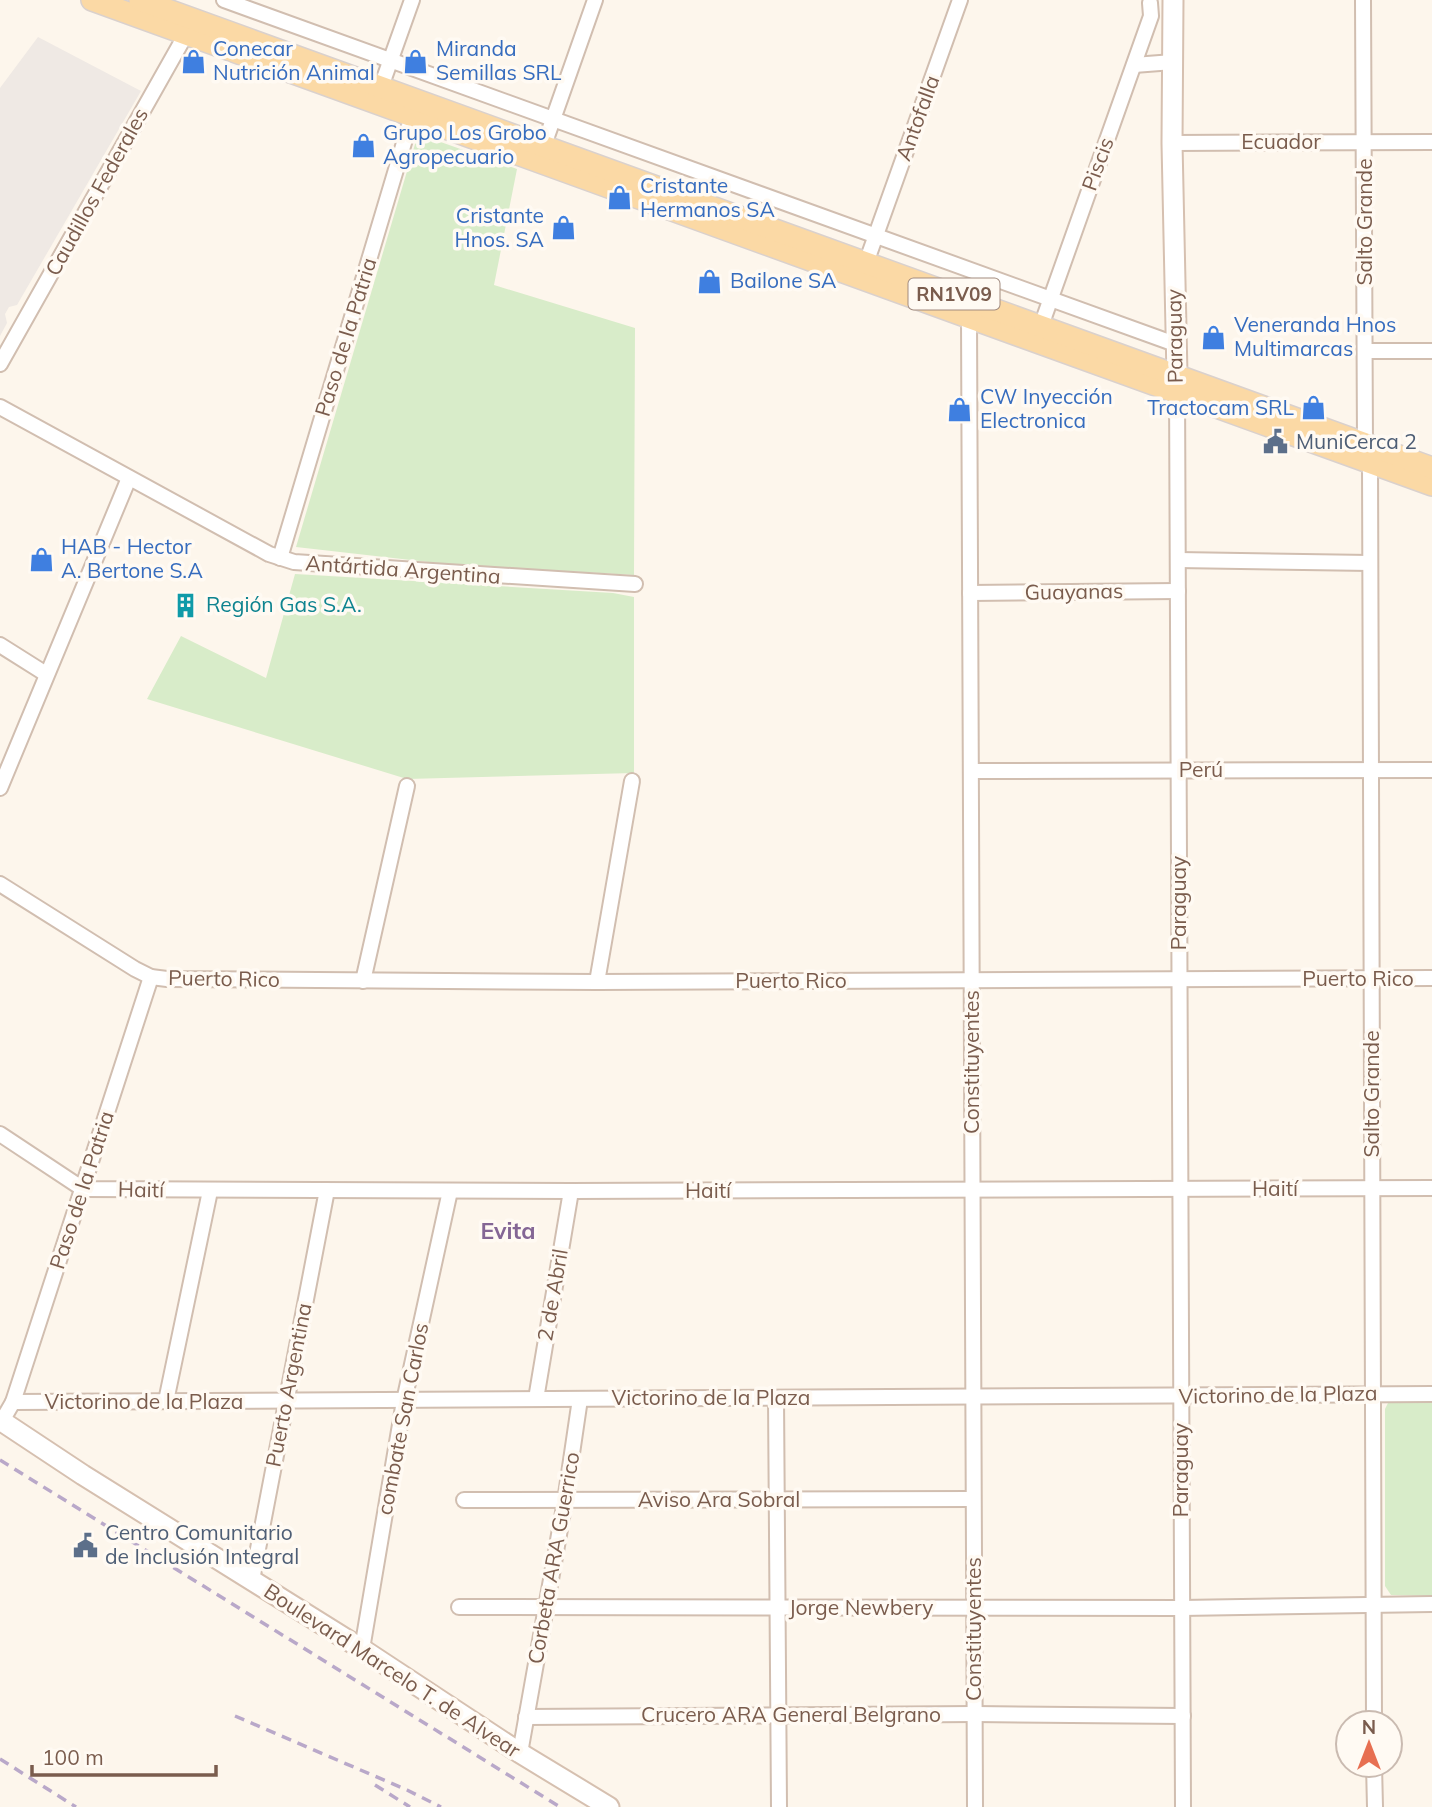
<svg xmlns="http://www.w3.org/2000/svg" width="1432" height="1807" viewBox="0 0 1432 1807" font-family="Mulish,sans-serif">
	<style>
		.industrial { fill: #efe9e4 }
		.green { fill: #d8ecc9 }
		.lines { fill: none; stroke-linecap: round; stroke-linejoin: round }
		.minor-casing { stroke: #d1beb0; stroke-width: 18 }
		.secondary-casing { stroke: #d6c0b0; stroke-width: 23 }
		.primary-casing { stroke: #dad1cd; stroke-width: 24 }
		.minor { stroke: #fff; stroke-width: 14 }
		.secondary { stroke: #fff; stroke-width: 19 }
		.primary { stroke: #fbd9a5; stroke-width: 21 }
		.rail { stroke: #b9a8c9; stroke-width: 3.5; stroke-dasharray: 10 7; stroke-linecap: butt }
		.labels { text-anchor: middle; stroke-width: 7; stroke-linejoin: round; paint-order: stroke }
		.shield { fill: #fffaf3; stroke: #a28b7f; stroke-width: 2 }
		.shield-label { font-size: 19px; font-weight: bold; fill: #7a5c4d }
		.shop-label { font-size: 21px; fill: #366cbe; stroke: #fffaf3; text-anchor: start }
		.street-label { font-size: 21px; fill: #7a5c4d; stroke: #fffaf3 }
		.service-label { font-size: 21px; fill: #4e5e75; stroke: #fffaf3; text-anchor: start }
		.culture-label { font-size: 21px; fill: #0d838f; stroke: #fffaf3; text-anchor: start }
		.neighbourhood-label { font-size: 23px; font-weight: bold; fill: #846695; stroke: #fffaf3 }
	</style>
	<rect width="100%" height="100%" fill="#fdf6ec"/>
	<polygon class="industrial" points="38,37 141,91 17,305 9,307 5,314 7,323 0,336 0,88"/>
	<g class="green">
		<polygon points="418,134 517,169 494,285 635,328 634,575 446,564 296,547"/>
		<polygon points="295,574 613,593 634,597 634,773 407,779 147,699 181,636 266,678"/>
		<polygon points="1395,1400 1432,1400 1432,1596 1391,1595 1385,1586 1385,1409 1388,1403"/>
	</g>
	<g class="lines">
		<defs>
			<g id="minor">
				<polyline points="224,0 1175,344"/>
				<polyline points="1363,0 1365,444"/>
				<polyline points="1134,65 1173,62"/>
				<polyline points="381,87 412,0"/>
				<polyline points="1172,143 1432,142"/>
				<polyline points="544,145 595,0"/>
				<polyline points="866,263 960,0"/>
				<polyline points="969,317 975,1807"/>
				<polyline points="1041,326 1151,16 1150,3"/>
				<polyline points="1365,351 1432,351"/>
				<polyline points="0,364 190,27"/>
				<polyline points="1177,387 1183,1807"/>
				<polyline points="0,407 269,554 294,562 635,584"/>
				<polyline points="1370,464 1374,1723"/>
				<polyline points="280,558 412,116"/>
				<polyline points="1178,560 1370,563"/>
				<polyline points="970,593 1178,591"/>
				<polyline points="0,645 46,674"/>
				<polyline points="971,771 1432,770"/>
				<polyline points="0,788 129,478"/>
				<polyline points="0,884 135,969 151,977 167,979 597,982 1432,978"/>
				<polyline points="363,981 407,786"/>
				<polyline points="597,982 632,781"/>
				<polyline points="0,1134 83,1189 571,1191 1432,1188"/>
				<polyline points="776,1398 779,1807"/>
				<polyline points="536,1399 571,1191"/>
				<polyline points="166,1401 210,1191"/>
				<polyline points="13,1402 151,977"/>
				<polyline points="2,1421 13,1402 1432,1394"/>
				<polyline points="464,1500 973,1499"/>
				<polyline points="252,1580 327,1190"/>
				<polyline points="459,1607 1182,1608 1432,1604"/>
				<polyline points="362,1649 404,1401 450,1191"/>
				<polyline points="526,1717 975,1714 1183,1716"/>
				<polyline points="520,1753 565,1501 580,1399"/>
				<polyline points="1374,1765 1375,1807"/>
			</g>
			<g id="secondary">
				<polyline points="1173,0 1172,143 1177,375"/>
				<polyline points="0,1420 83,1475 362,1649 520,1753 609,1807"/>
			</g>
			<g id="primary">
				<polyline points="92,0 1432,485"/>
				<polyline points="140,0 1432,468"/>
			</g>
		</defs>
		<use href="#minor" class="minor-casing"/>
		<use href="#secondary" class="secondary-casing"/>
		<use href="#primary" class="primary-casing"/>
		<use href="#minor" class="minor"/>
		<use href="#secondary" class="secondary"/>
		<use href="#primary" class="primary"/>
		<g class="rail">
			<polyline points="0,1460 560,1807"/>
			<polyline points="235,1716 407,1790 441,1807"/>
			<polyline points="0,1759 76,1807"/>
			<polyline points="375,1785 410,1807"/>
		</g>
	</g>
	<defs>
		<symbol id="shop-bare" viewBox="-9 -9 18 18"><path d="M-5-2.5h2.3a2.7 3.5 0 0 1 5.4 0H5L5.5 6h-11ZM-1.5-2.5h3a1.5 2.3 0 0 0-3 0Z" fill="#3f7fe0" stroke="#fffaf3" stroke-width="2.5" paint-order="stroke"/></symbol>
		<symbol id="civic-bare" viewBox="-9 -9 18 18"><path d="M-.6-6.5H3V-4.5H.6V-3L4-1V1h2V6H-6V1h2V-1L-.6-3ZM-1.2 2.5V6h2.4V2.5Z" fill="#5c6f8a" stroke="#fffaf3" stroke-width="2.5" paint-order="stroke"/></symbol>
		<symbol id="building-bare" viewBox="-9 -9 18 18"><path d="M-4-6H4V6H1V3H-1V6H-4ZM-2.5-4.3h1.7v1.8h-1.7ZM.8-4.3h1.7v1.8H.8ZM-2.5-1h1.7V.8h-1.7ZM.8-1h1.7V.8H.8Z" fill="#0f9aa8" stroke="#fffaf3" stroke-width="2.5" paint-order="stroke"/></symbol>
	</defs>
	<g fill-rule="evenodd">
		<use href="#shop-bare" x="176" y="44" width="35" height="35"/>
		<use href="#shop-bare" x="398" y="44" width="35" height="35"/>
		<use href="#shop-bare" x="346" y="128" width="35" height="35"/>
		<use href="#shop-bare" x="602" y="180" width="35" height="35"/>
		<use href="#shop-bare" x="546" y="210" width="35" height="35"/>
		<use href="#shop-bare" x="692" y="264" width="35" height="35"/>
		<use href="#shop-bare" x="1196" y="320" width="35" height="35"/>
		<use href="#shop-bare" x="1296" y="390" width="35" height="35"/>
		<use href="#shop-bare" x="942" y="392" width="35" height="35"/>
		<use href="#civic-bare" x="1258" y="424" width="35" height="35"/>
		<use href="#shop-bare" x="24" y="542" width="35" height="35"/>
		<use href="#building-bare" x="168" y="588" width="35" height="35"/>
		<use href="#civic-bare" x="68" y="1528" width="35" height="35"/>
	</g>
	<g class="labels">
		<rect class="shield" x="908.5" y="278.5" width="91" height="31" rx="5"/>
		<g class="shield-label">
			<text x="954" y="301">RN1V09</text>
		</g>
		<g class="shop-label">
			<text x="213" y="56">Conecar<tspan x="213" dy="24">Nutrición Animal</tspan></text>
			<text x="436" y="56">Miranda<tspan x="436" dy="24">Semillas SRL</tspan></text>
			<text x="383" y="140">Grupo Los Grobo<tspan x="383" dy="24">Agropecuario</tspan></text>
			<text x="640" y="193">Cristante<tspan x="640" dy="24">Hermanos SA</tspan></text>
			<text x="544" y="223" text-anchor="end">Cristante<tspan x="544" dy="24">Hnos. SA</tspan></text>
			<text x="730" y="288">Bailone SA</text>
			<text x="1234" y="332">Veneranda Hnos<tspan x="1234" dy="24">Multimarcas</tspan></text>
			<text x="980" y="404">CW Inyección<tspan x="980" dy="24">Electronica</tspan></text>
			<text x="1294" y="415" text-anchor="end">Tractocam SRL</text>
			<text x="61" y="554">HAB - Hector<tspan x="61" dy="24">A. Bertone S.A</tspan></text>
		</g>
		<g class="street-label">
			<text transform="translate(918 118) rotate(-70)" y="7">Antofalla</text>
			<text x="1281" y="149">Ecuador</text>
			<text transform="translate(1098 164) rotate(-70)" y="7">Piscis</text>
			<text transform="translate(97 192) rotate(-61)" y="7">Caudillos Federales</text>
			<text transform="translate(1365 222) rotate(-90)" y="7">Salto Grande</text>
			<text transform="translate(1175 336) rotate(-91)" y="7">Paraguay</text>
			<text transform="translate(346 337) rotate(-73)" y="7">Paso de la Patria</text>
			<text transform="translate(403 570) rotate(4)" y="7">Antártida Argentina</text>
			<text transform="translate(1074 592) rotate(-1)" y="7">Guayanas</text>
			<text x="1201" y="777">Perú</text>
			<text transform="translate(1179 903) rotate(-90)" y="7">Paraguay</text>
			<text transform="translate(224 979) rotate(1)" y="7">Puerto Rico</text>
			<text x="1358" y="986">Puerto Rico</text>
			<text x="791" y="988">Puerto Rico</text>
			<text transform="translate(972 1062) rotate(-90)" y="7">Constituyentes</text>
			<text transform="translate(1372 1094) rotate(-90)" y="7">Salto Grande</text>
			<text x="1275" y="1196">Haití</text>
			<text transform="translate(82 1190) rotate(-72)" y="7">Paso de la Patria</text>
			<text transform="translate(141 1190) rotate(1)" y="7">Haití</text>
			<text x="708" y="1198">Haití</text>
			<text transform="translate(553 1295) rotate(-80)" y="7">2 de Abril</text>
			<text transform="translate(289 1385) rotate(-79)" y="7">Puerto Argentina</text>
			<text transform="translate(1278 1395) rotate(-1)" y="7">Victorino de la Plaza</text>
			<text x="711" y="1405">Victorino de la Plaza</text>
			<text x="144" y="1409">Victorino de la Plaza</text>
			<text transform="translate(403 1419) rotate(-79)" y="7">combate San Carlos</text>
			<text transform="translate(1181 1470) rotate(-90)" y="7">Paraguay</text>
			<text x="719" y="1507">Aviso Ara Sobral</text>
			<text transform="translate(554 1558) rotate(-80)" y="7">Corbeta ARA Guerrico</text>
			<text x="861" y="1615">Jorge Newbery</text>
			<text transform="translate(974 1629) rotate(-90)" y="7">Constituyentes</text>
			<text transform="translate(392 1671) rotate(33)" y="7">Boulevard Marcelo T. de Alvear</text>
			<text x="791" y="1722">Crucero ARA General Belgrano</text>
		</g>
		<g class="service-label">
			<text x="1296" y="449">MuniCerca 2</text>
			<text x="105" y="1540">Centro Comunitario<tspan x="105" dy="24">de Inclusión Integral</tspan></text>
		</g>
		<g class="culture-label">
			<text x="206" y="612">Región Gas S.A.</text>
		</g>
		<g class="neighbourhood-label">
			<text x="508" y="1239">Evita</text>
		</g>
	</g>
	<g transform="translate(1369 1744)"><circle r="33" fill="#fffaf3" stroke="#cabbb1" stroke-width="2"/>
	<path d="M0-5L12 26L0 18L-12 26Z" fill="#e76f51"/>
	<text y="-10" font-size="19" font-weight="bold" text-anchor="middle" fill="#7a5c4d">N</text>
	</g>
	<path d="M32 1765v10h184v-10" fill="none" stroke="#7a5c4d" stroke-width="3.5"/>
	<text x="42" y="1765" font-size="21" fill="#7a5c4d" stroke="#fffaf3" stroke-width="5" paint-order="stroke">100 m</text>
</svg>
